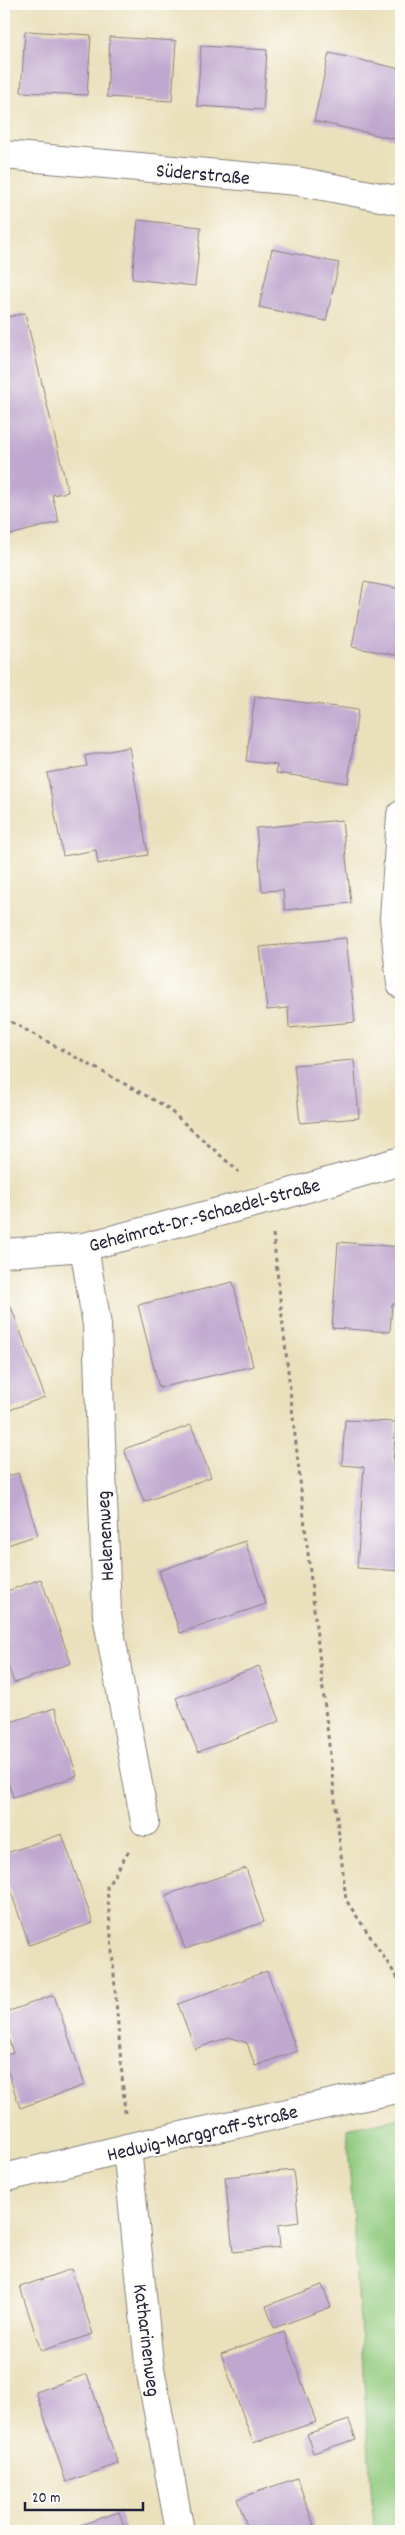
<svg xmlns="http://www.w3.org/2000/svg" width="405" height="2535" viewBox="0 0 405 2535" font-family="Dekko,sans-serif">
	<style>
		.green { fill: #91cb7f; stroke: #5a765d }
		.building { fill: #c0a7cf }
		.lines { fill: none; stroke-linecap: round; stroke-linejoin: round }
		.minor-casing { stroke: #86817c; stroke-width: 30 }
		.path { stroke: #86817c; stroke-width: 3; stroke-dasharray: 4 4; stroke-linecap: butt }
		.minor { stroke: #fff; stroke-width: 28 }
		.labels { text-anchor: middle; stroke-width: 4; stroke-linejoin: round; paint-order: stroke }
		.street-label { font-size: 20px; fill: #22223b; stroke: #fdfcf7 }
	</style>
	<rect width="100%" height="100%" fill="#fdfcf7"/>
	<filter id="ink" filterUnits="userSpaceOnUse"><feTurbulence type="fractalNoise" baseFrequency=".02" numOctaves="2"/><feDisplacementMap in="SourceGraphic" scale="10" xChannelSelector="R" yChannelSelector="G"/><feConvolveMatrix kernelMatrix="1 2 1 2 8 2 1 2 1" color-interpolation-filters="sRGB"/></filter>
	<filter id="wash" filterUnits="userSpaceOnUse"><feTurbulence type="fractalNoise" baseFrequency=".0096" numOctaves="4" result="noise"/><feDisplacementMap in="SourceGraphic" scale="20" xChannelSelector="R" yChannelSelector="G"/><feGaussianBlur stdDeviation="1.12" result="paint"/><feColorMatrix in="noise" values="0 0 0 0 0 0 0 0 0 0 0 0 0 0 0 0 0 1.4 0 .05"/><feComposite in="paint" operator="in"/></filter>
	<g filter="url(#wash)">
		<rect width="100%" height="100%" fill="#eae0bc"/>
		<polygon class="green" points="401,2118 401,2531 374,2531 347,2129"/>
		<g id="blocks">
			<g class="building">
				<polygon points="25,31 91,35 87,95 21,92"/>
				<polygon points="110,37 176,41 172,101 107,97"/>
				<polygon points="201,46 267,50 263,110 197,106"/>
				<polygon points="329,53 401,69 401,108 395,139 314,121"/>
				<polygon points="138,220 201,227 195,286 132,279"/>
				<polygon points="272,249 339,263 326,321 259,307"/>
				<polygon points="25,313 68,492 52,495 59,522 6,536 8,543 4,544 4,318"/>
				<polygon points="364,582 401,589 401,656 352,647"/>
				<polygon points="255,696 358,710 348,783 276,773 277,765 246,761"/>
				<polygon points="129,747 148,855 98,864 96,850 63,856 47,773 87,766 85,756"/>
				<polygon points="342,820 351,903 285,910 283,890 262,891 256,828"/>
				<polygon points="346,938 355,1022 289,1028 288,1008 267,1010 260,947"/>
				<polygon points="354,1060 359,1118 300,1123 294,1065"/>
				<polygon points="338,1242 401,1247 401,1304 392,1304 390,1332 332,1328"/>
				<polygon points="233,1282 253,1366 159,1388 138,1305"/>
				<polygon points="11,1307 45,1397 4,1412 4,1310"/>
				<polygon points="345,1420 396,1422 393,1463 401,1464 401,1571 357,1568 364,1467 342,1465"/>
				<polygon points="191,1425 211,1477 144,1502 124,1449"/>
				<polygon points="18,1473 38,1535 4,1546 4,1478"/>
				<polygon points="245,1541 266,1604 180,1633 159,1571"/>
				<polygon points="41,1579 71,1663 14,1683 4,1654 4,1592"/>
				<polygon points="259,1666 280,1721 198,1752 176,1698"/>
				<polygon points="55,1708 77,1776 13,1797 4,1769 4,1724"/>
				<polygon points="62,1834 93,1923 29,1945 4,1871 4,1854"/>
				<polygon points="246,1868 264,1922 185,1949 166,1895"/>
				<polygon points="267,1971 297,2051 255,2066 247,2043 229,2037 195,2049 178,2004"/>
				<polygon points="54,1995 85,2085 20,2108 4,2060 4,2055 13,2053 4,2026 4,2013"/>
				<polygon points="293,2170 299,2222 278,2225 280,2247 233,2252 225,2177"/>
				<polygon points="71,2269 93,2334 41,2351 20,2287"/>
				<polygon points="322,2285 331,2307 274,2328 266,2306"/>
				<polygon points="284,2332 316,2422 253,2443 221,2354"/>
				<polygon points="87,2374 118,2464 66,2482 36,2392"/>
				<polygon points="349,2420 356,2439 313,2453 307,2434"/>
				<polygon points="297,2478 316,2531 249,2531 237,2499"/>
				<polygon points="119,2512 126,2531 63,2531"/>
			</g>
		</g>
	</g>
	<g filter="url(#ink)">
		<use href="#blocks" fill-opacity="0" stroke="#86817c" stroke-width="1"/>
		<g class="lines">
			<defs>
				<g id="minor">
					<polyline points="4,155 297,181 401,201"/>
					<polyline points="401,815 394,918 401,984"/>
					<polyline points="84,1247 97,1325 107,1615 145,1822"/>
					<polyline points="4,1253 84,1247 269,1199 401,1161"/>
					<polyline points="127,2148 149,2363 180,2531"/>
					<polyline points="4,2178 127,2148 401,2088"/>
				</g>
			</defs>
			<use href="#minor" class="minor-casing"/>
			<g class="path">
				<polyline points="4,1018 165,1106 239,1172"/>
				<polyline points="273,1234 346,1900 401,1983"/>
				<polyline points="125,2113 107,1887 129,1851"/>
			</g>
			<use href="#minor" class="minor"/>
		</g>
	</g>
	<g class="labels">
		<g class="street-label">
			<text transform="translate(203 173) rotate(5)" y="7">Süderstraße</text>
			<text transform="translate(204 1214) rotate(-15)" y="7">Geheimrat-Dr.-Schaedel-Straße</text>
			<text transform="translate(104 1536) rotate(-93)" y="7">Helenenweg</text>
			<text transform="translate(202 2132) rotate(-13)" y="7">Hedwig-Marggraff-Straße</text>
			<text transform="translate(148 2340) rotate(83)" y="7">Katharinenweg</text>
		</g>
	</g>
	<rect width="405" height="2535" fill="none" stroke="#fdfcf7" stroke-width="20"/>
	<path d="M25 2502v8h118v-8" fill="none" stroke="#22223b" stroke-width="2.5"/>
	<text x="32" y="2502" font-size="15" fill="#22223b" stroke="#fdfcf7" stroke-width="4" paint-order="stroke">20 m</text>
</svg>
